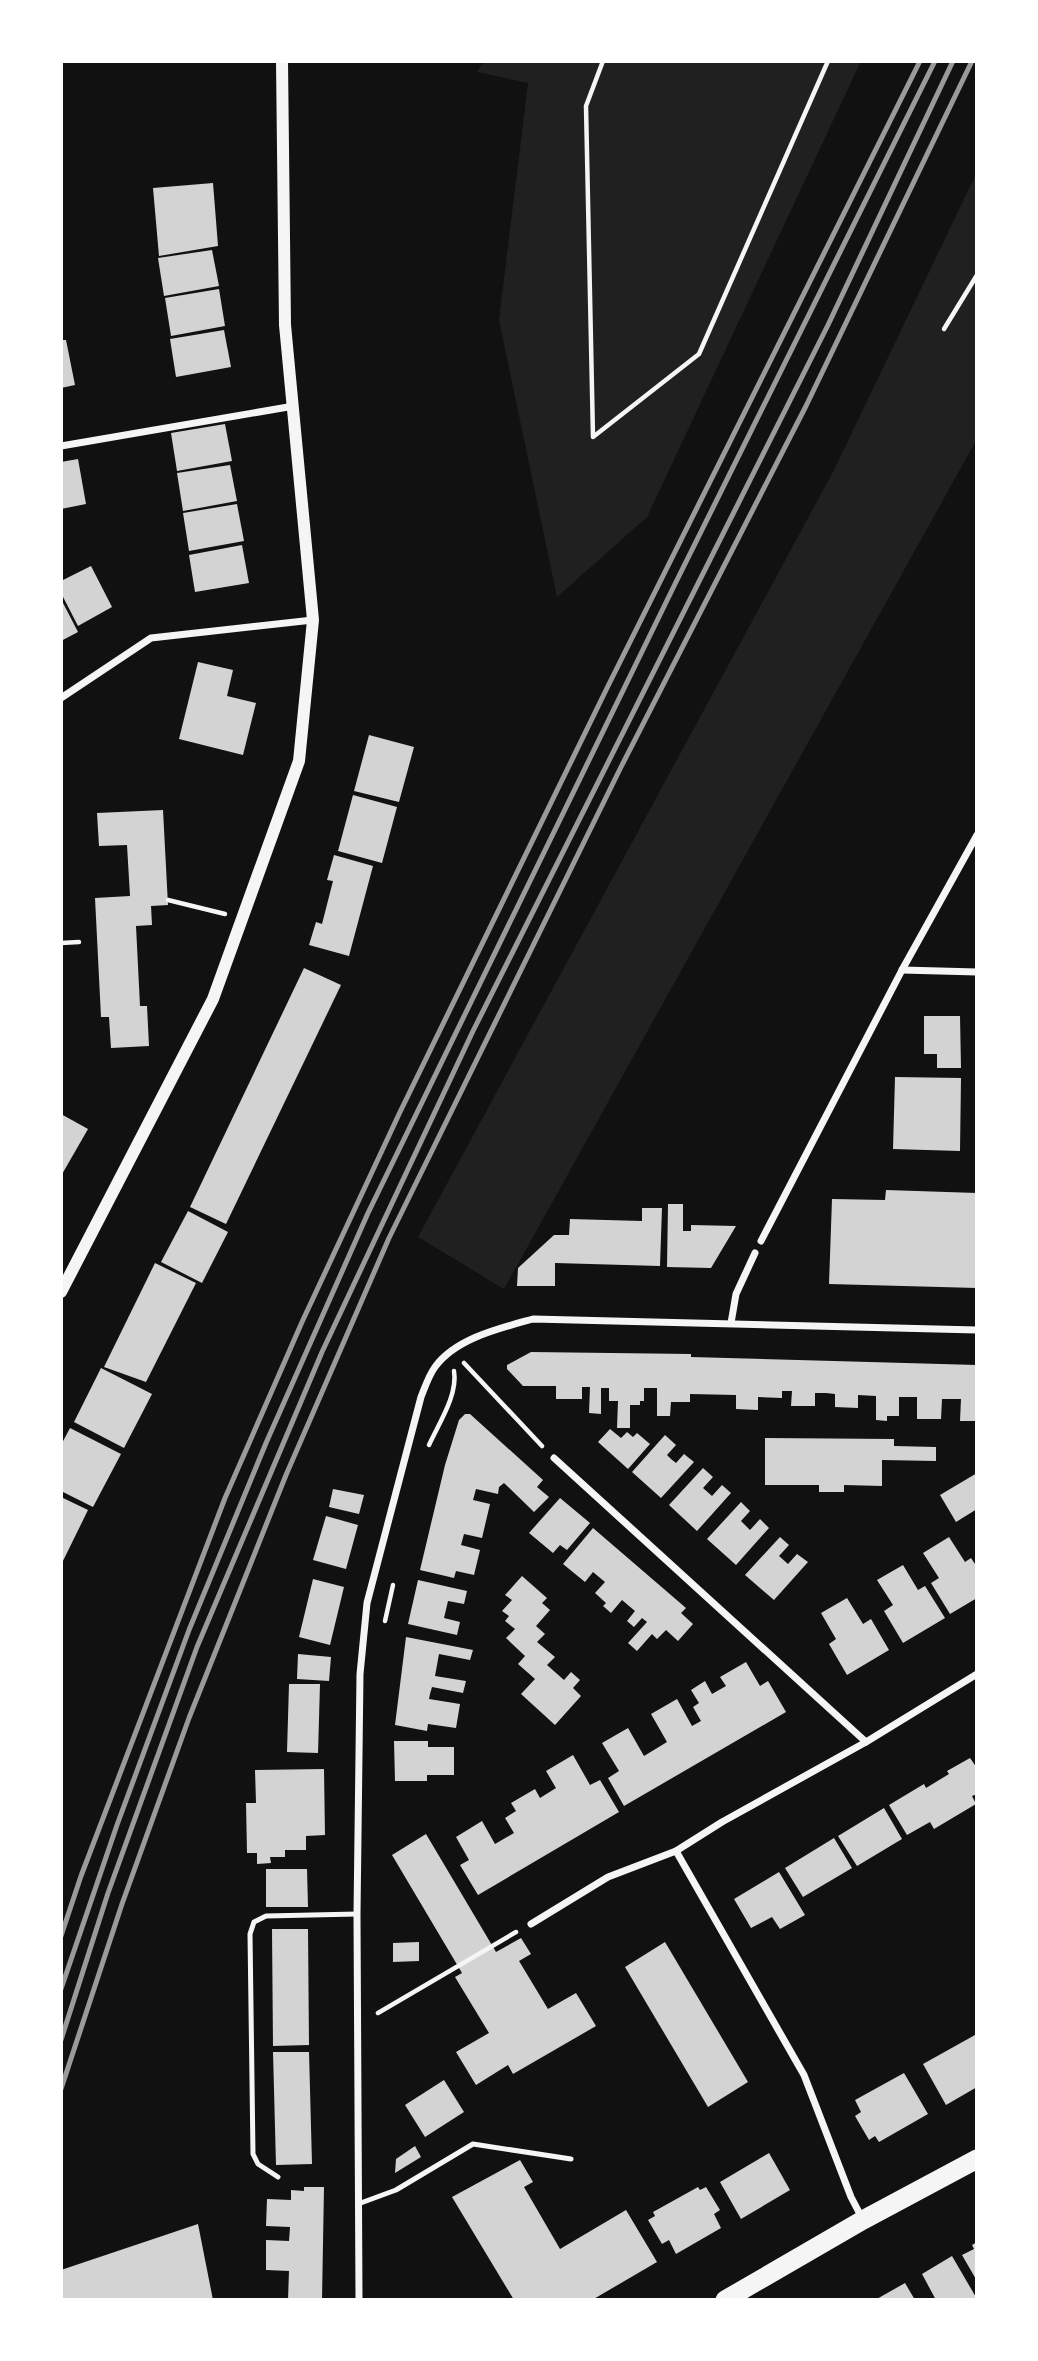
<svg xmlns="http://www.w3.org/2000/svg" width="1038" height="2361" viewBox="0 0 1038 2361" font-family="Cabin,sans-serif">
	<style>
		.green { fill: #202020 }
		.building { fill: #d3d3d3 }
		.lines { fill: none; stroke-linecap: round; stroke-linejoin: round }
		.path { stroke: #f5f5f5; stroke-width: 4.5 }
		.service { stroke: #f5f5f5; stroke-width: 5 }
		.minor { stroke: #f5f5f5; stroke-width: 7 }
		.tertiary { stroke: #f5f5f5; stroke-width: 12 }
		.trunk { stroke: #f5f5f5; stroke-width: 19 }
		.rail { stroke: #9a9a9a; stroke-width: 5 }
	</style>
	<rect width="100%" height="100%" fill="#111"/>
	<g class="green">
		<polygon points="484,61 861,61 647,517 557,597 499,320 528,83 477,72"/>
		<polygon points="977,172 977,439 504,1289 418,1237 833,472"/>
	</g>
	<g class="building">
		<polygon points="213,183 218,246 159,256 153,188"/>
		<polygon points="212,250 219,286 164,296 158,258"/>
		<polygon points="219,289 225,326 171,336 165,298"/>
		<polygon points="224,330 231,367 176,377 170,339"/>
		<polygon points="61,340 66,340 75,385 61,388"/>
		<polygon points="225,424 232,461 177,471 171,433"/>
		<polygon points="78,459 86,504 61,509 61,462"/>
		<polygon points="230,465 237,501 183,511 177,473"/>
		<polygon points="237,504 244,541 189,551 183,513"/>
		<polygon points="242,545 249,583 195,592 189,555"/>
		<polygon points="91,566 112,607 78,626 61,593 61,581"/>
		<polygon points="61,599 78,632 61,641"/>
		<polygon points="198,662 233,670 227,696 256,703 243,755 179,739"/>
		<polygon points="369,735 414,747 399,802 354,791"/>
		<polygon points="353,795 397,807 382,863 338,851"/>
		<polygon points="163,810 168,905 151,906 152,925 136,926 140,1006 147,1006 149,1046 111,1048 109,1017 101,1017 95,898 130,896 127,845 99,846 97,813"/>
		<polygon points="334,855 373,866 349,956 309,945 316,922 322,924 333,881 327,880"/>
		<polygon points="304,968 341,985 226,1224 190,1207"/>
		<polygon points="924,1016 960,1016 961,1068 937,1068 937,1054 924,1054"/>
		<polygon points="895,1077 961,1078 960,1151 893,1149"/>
		<polygon points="61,1114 88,1129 61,1176"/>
		<polygon points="886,1190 977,1193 977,1288 829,1284 832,1199 885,1200"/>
		<polygon points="668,1204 683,1204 683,1231 691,1231 691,1225 736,1226 711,1268 667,1267"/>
		<polygon points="642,1208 662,1208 660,1266 555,1263 555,1286 517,1286 518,1268 554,1235 569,1235 570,1219 642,1221"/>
		<polygon points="188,1211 228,1232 202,1283 161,1262"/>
		<polygon points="155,1263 196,1283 146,1382 104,1367"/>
		<polygon points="531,1352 691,1354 691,1357 977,1365 977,1421 960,1421 961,1399 942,1399 941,1419 917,1419 917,1397 899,1397 899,1416 887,1416 887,1421 876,1420 876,1396 858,1395 858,1408 835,1407 835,1394 826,1393 815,1393 815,1406 791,1406 792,1391 782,1391 782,1398 758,1397 758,1410 736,1409 736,1395 690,1394 690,1402 671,1402 670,1416 657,1416 657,1388 644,1388 644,1401 640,1401 640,1405 630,1405 630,1428 617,1428 618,1401 609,1401 609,1388 601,1388 601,1414 589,1413 590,1387 582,1387 582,1399 556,1399 556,1386 523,1386 507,1369 507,1365"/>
		<polygon points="101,1368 152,1394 124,1448 74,1422"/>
		<polygon points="465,1414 470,1414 543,1480 537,1487 549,1497 534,1512 504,1483 499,1487 498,1494 476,1489 473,1500 490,1504 482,1538 464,1534 461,1545 480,1550 474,1575 456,1571 454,1578 420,1570 445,1465 459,1420"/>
		<polygon points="70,1428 121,1454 93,1507 61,1491 61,1445"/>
		<polygon points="610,1429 621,1438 627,1432 633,1437 637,1433 650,1444 628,1469 598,1442"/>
		<polygon points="665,1435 676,1445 667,1455 671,1459 676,1463 684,1454 694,1462 661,1498 632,1472"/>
		<polygon points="765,1438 894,1439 894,1446 936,1447 936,1461 882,1460 882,1486 844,1485 844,1492 819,1492 819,1485 765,1485"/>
		<polygon points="703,1468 713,1477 703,1488 712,1496 722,1485 731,1493 697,1531 669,1505"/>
		<polygon points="977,1473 977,1509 956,1522 940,1495"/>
		<polygon points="333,1489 364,1495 359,1514 329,1507"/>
		<polygon points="61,1497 88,1510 61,1565"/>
		<polygon points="560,1498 590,1523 567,1550 560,1545 553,1553 529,1533"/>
		<polygon points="741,1502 750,1511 741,1521 750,1530 760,1519 769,1528 736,1565 707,1539"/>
		<polygon points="326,1516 358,1525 346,1569 313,1560"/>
		<polygon points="593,1528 686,1608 681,1613 693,1624 678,1641 666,1630 657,1639 652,1634 637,1651 628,1643 647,1622 642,1618 634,1627 627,1621 635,1611 622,1600 611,1613 603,1606 606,1603 595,1593 605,1582 593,1572 585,1582 563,1564"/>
		<polygon points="780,1537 789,1545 779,1556 788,1564 797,1554 808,1562 774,1600 745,1575"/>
		<polygon points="949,1537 965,1562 971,1558 977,1567 977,1598 950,1614 931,1583 939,1578 923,1553"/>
		<polygon points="903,1565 918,1590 925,1586 945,1618 903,1643 884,1611 893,1605 877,1580"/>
		<polygon points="522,1576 547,1598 542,1603 550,1610 536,1626 545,1634 537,1642 555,1657 547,1665 564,1680 571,1672 580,1680 573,1688 581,1696 555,1725 521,1694 535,1679 518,1664 525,1656 506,1638 515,1629 505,1621 509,1616 502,1611 512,1600 505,1595"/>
		<polygon points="313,1579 344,1587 330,1645 299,1637"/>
		<polygon points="418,1580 467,1591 464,1604 448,1601 444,1618 460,1622 457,1635 408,1624"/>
		<polygon points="847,1598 863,1624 871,1619 889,1650 847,1675 829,1644 836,1639 821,1613"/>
		<polygon points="406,1637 473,1650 470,1660 439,1654 435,1676 466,1681 463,1693 432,1687 430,1694 429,1699 460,1704 456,1728 428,1724 427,1731 395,1725"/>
		<polygon points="298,1654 331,1657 329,1681 297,1679"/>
		<polygon points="746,1662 760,1686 768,1681 786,1712 624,1806 608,1778 619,1771 602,1743 628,1728 644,1756 667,1742 651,1714 677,1699 692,1726 701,1721 693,1707 699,1703 691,1690 705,1681 712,1694 726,1686 720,1677"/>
		<polygon points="289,1684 320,1684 318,1753 287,1752"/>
		<polygon points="394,1741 428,1741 428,1747 454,1747 454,1775 427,1775 427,1781 395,1781"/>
		<polygon points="573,1755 590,1785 600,1780 619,1812 478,1895 460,1865 469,1860 456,1837 482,1821 495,1844 514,1833 505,1818 516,1811 511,1803 535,1789 540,1798 556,1788 546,1771"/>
		<polygon points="970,1758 977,1768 977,1794 972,1796 976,1804 934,1829 930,1822 907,1835 889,1805 924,1784 926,1788 949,1774 947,1771"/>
		<polygon points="324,1769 325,1835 306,1836 306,1850 285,1850 285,1857 270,1857 271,1863 257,1864 257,1853 247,1853 246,1803 256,1803 255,1770"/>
		<polygon points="884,1808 902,1839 857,1866 838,1836"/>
		<polygon points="426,1834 496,1952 521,1938 531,1954 519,1961 548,2009 576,1993 596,2026 513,2074 508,2065 476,2085 456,2052 489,2033 455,1977 462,1973 392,1855"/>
		<polygon points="834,1838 852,1868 803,1897 785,1868"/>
		<polygon points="266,1869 307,1869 308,1907 266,1907"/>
		<polygon points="779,1872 805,1915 780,1929 772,1917 751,1928 734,1899"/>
		<polygon points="272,1929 308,1929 309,2045 273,2046"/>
		<polygon points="419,1942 419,1961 393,1962 393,1943"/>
		<polygon points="665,1942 748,2082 708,2107 625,1967"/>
		<polygon points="975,2035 977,2039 977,2087 946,2105 923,2064"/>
		<polygon points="273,2052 309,2052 312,2164 276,2165"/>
		<polygon points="904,2073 928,2114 879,2142 875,2136 869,2140 855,2116 861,2112 855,2100"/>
		<polygon points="444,2080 464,2112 425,2137 405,2105"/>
		<polygon points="415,2146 421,2157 395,2173 396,2159"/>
		<polygon points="769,2153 790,2190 741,2219 720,2182"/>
		<polygon points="520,2160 533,2182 524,2187 560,2249 626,2210 657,2262 592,2300 514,2300 452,2197"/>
		<polygon points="304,2187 324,2187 322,2300 288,2300 289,2271 266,2270 266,2240 289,2241 290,2227 266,2226 267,2199 291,2200 291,2190 304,2191"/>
		<polygon points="698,2187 700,2190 706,2187 720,2210 714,2214 721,2228 676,2254 669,2240 662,2244 648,2220 655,2216 653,2212"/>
		<polygon points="198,2224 213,2300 61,2298 61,2270"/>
		<polygon points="977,2242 977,2281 962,2255 974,2249 972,2245"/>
		<polygon points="952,2256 977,2299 977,2300 936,2300 922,2274"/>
		<polygon points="905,2283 915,2300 875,2300"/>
	</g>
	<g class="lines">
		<g class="path">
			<polyline points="603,61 586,106 593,437 699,354 828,61"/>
			<polyline points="944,329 977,275"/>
			<polyline points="168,900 225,914"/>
			<polyline points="61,943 79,942"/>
			<polyline points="464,1363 542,1446"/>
			<path d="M 429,1445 C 439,1423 458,1395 454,1371"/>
			<polyline points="385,1621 393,1585"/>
			<polyline points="378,2013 516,1932"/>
		</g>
		<g class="service">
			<polyline points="278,2177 258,2164 253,2154 250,1934 254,1922 266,1916 357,1914"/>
			<polyline points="358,2204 396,2190 473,2144 571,2159"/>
		</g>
		<g class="minor">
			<polyline points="61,446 294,406"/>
			<polyline points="61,698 151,638 313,620"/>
			<polyline points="902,970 977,972"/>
			<polyline points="761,1241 902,970 977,835"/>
			<polyline points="731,1323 736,1294 755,1253"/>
			<polyline points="554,1458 866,1742"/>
			<polyline points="676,1851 804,2075 851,2197 862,2218"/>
			<polyline points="531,1924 608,1877 676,1851 722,1822 866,1742 977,1674"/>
			<path d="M 359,2300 L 357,1914 L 360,1674 L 367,1603 L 421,1397 C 425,1387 429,1375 435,1367 C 456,1338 501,1328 533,1319 L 977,1330"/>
		</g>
		<polyline class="tertiary" points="61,1292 213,999 299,761 313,620 285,325 282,61"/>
		<polyline class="trunk" points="725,2300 863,2220 977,2159"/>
		<g class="rail">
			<polyline points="61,1936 81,1876 225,1498 302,1322 400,1112 608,686 920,61"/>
			<polyline points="61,1989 117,1825 189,1630 266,1443 368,1213 675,584 935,61"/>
			<polyline points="61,2040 108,1893 197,1647 322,1352 473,1031 828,325 953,61"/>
			<polyline points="61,2089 122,1904 189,1718 286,1475 389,1238 621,767 806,406 972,61"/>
		</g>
	</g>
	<rect width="1038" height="2361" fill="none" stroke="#ffffff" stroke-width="126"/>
</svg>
